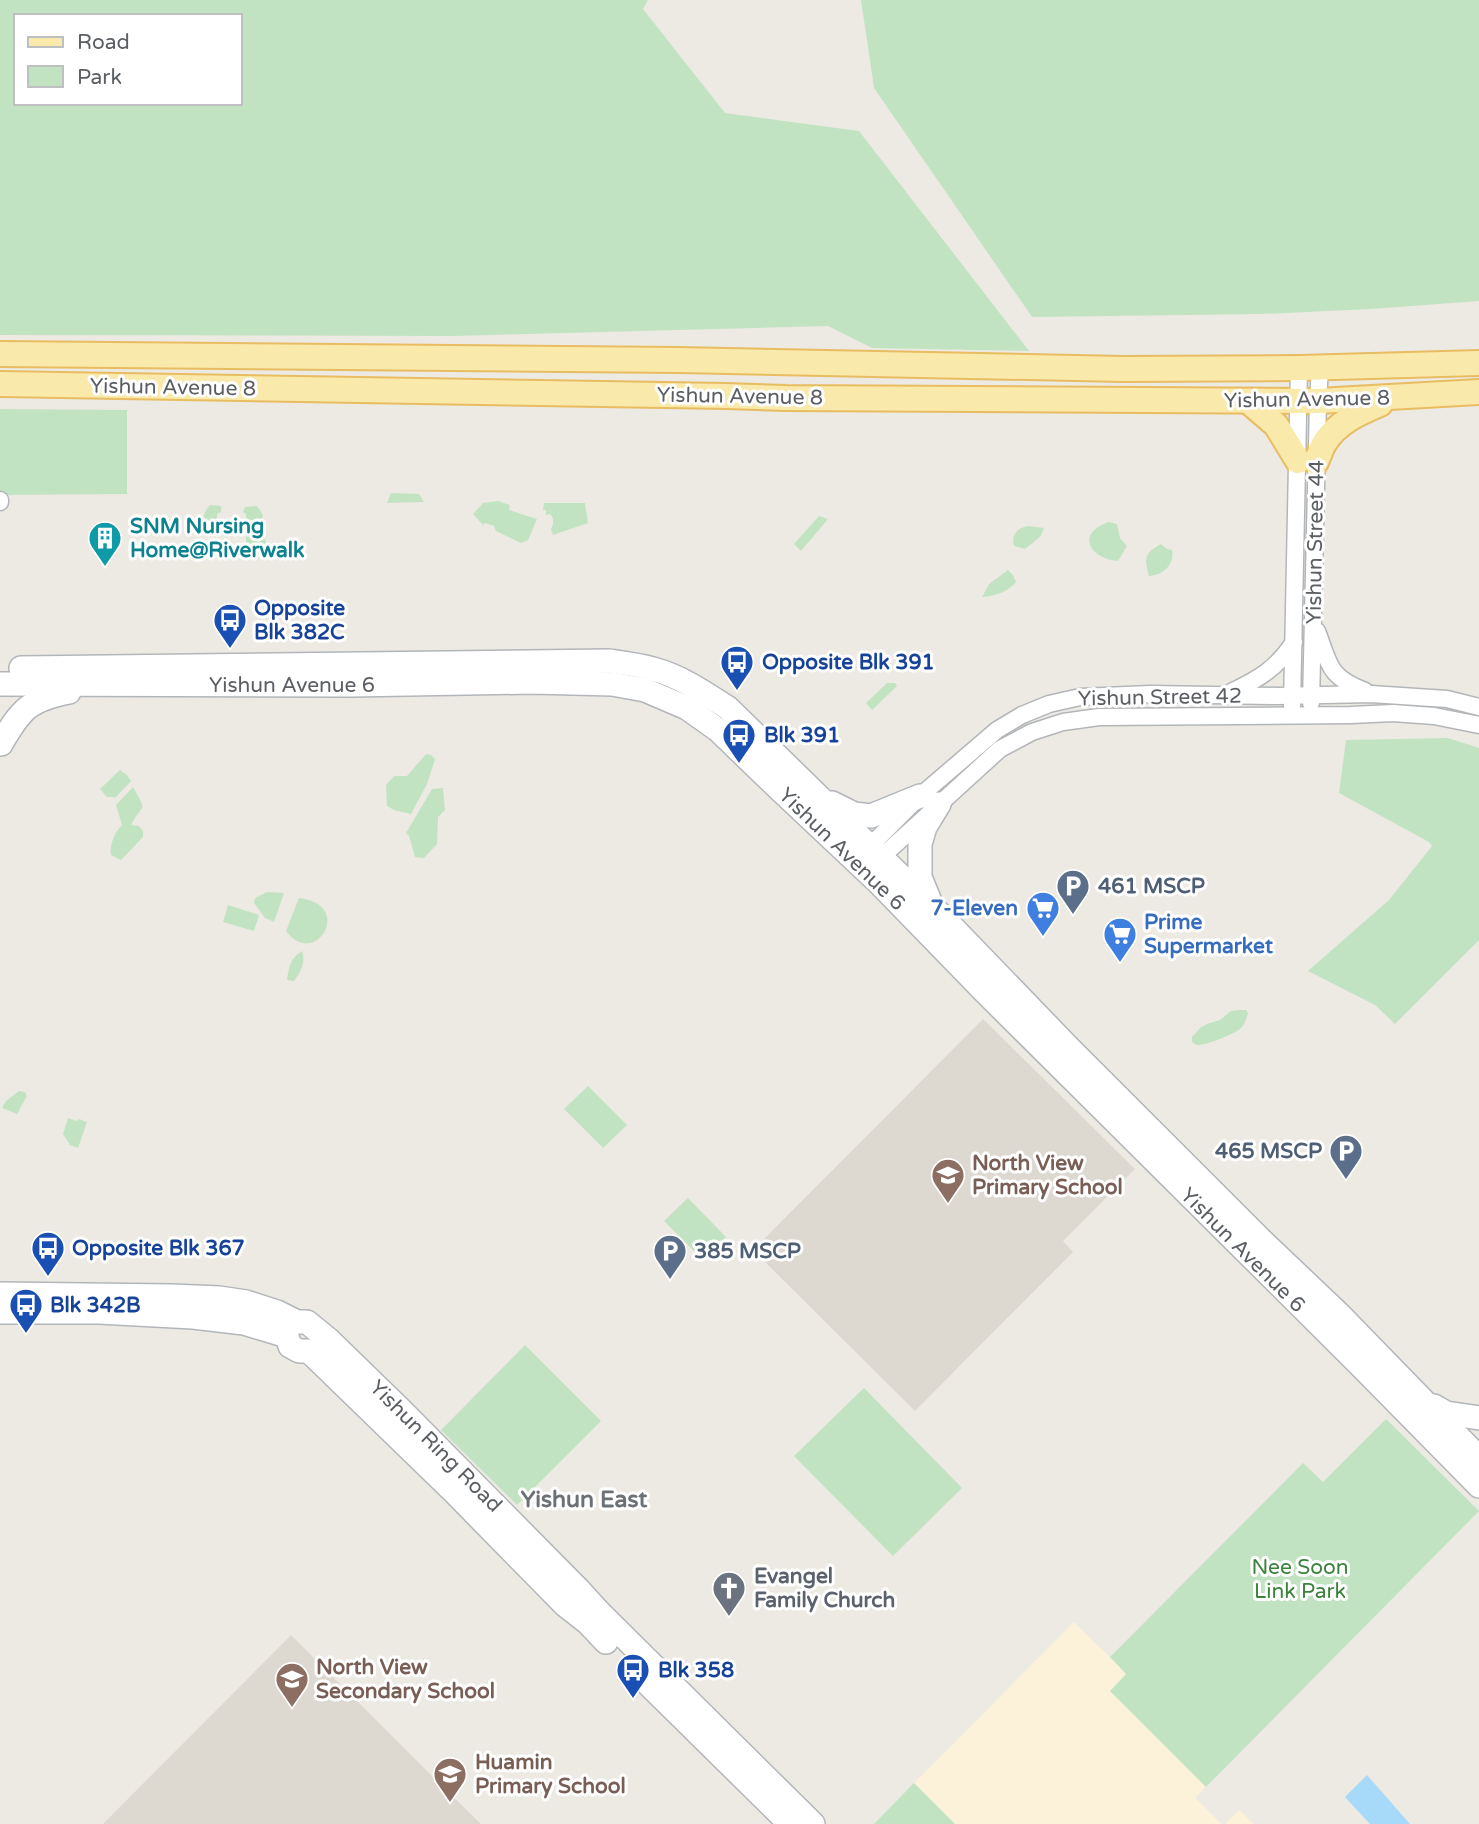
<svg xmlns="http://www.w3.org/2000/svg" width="1479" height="1824" viewBox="0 0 1479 1824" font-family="'Varela Round',sans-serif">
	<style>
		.commercial { fill: #fbf2d9 }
		.education { fill: #ddd9d1 }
		.green { fill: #c2e3c1; fill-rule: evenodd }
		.water { fill: #a7d9f9 }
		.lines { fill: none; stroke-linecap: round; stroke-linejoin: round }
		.minor-casing { stroke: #b3b6b9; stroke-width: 19 }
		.secondary-casing { stroke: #b2b6ba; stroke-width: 26 }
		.primary-casing { stroke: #e8bc61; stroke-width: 28 }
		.minor { stroke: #fff; stroke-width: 16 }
		.secondary { stroke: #fff; stroke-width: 23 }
		.primary { stroke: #f9e9ab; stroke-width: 24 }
		.labels { text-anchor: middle; stroke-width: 6; stroke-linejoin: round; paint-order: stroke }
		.street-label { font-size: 21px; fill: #5b5f63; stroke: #fff }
		.culture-label { font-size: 21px; font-weight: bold; fill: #0d838f; stroke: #fff; text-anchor: start }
		.transit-label { font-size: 21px; font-weight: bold; fill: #164399; stroke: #fff; text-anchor: start }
		.service-label { font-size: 21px; font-weight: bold; fill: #4e5e75; stroke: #fff; text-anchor: start }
		.shop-label { font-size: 21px; font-weight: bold; fill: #366cbe; stroke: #fff; text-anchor: end }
		.education-label { font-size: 21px; font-weight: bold; fill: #785e54; stroke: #fff; text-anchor: start }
		.park-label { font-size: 21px; fill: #3b823b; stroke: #fff }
		.worship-label { font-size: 21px; font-weight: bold; fill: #5b616d; stroke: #fff; text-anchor: start }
		.neighbourhood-label { font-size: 23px; font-weight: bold; fill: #6c7175; stroke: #fff }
	</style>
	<rect width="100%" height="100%" fill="#edeae3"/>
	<g class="commercial">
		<polygon points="1074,1622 1127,1674 1110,1691 1206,1787 1195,1798 1221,1824 955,1824 914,1783"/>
		<polygon points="1239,1810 1254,1824 1225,1824"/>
	</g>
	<g class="education">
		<polygon points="983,1019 1135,1169 1063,1241 1073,1252 915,1411 753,1250"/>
		<polygon points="291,1635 440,1784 481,1824 103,1824"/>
	</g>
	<g class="green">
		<path d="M 0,0 L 648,0 L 643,9 L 725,113 L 859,131 L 1029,351 L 872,348 L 828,326 L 455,336 L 0,335 ZM 16,16 L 240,16 L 240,103 L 16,103 Z"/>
		<polygon points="861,0 1479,0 1479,301 1371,309 1262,314 1032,317 874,88"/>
		<polygon points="0,409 127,410 127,494 0,495"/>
		<polygon points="391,493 419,494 424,502 387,503"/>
		<polygon points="498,501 510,505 509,510 537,519 528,540 521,543 496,531 494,526 485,523 483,525 473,514 483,503"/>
		<path d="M 544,503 L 585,503 L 588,523 L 553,535 L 551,529 C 554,524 554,518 550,514 L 546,515 L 546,510 L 543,510 Z"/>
		<path d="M 210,505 L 221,506 L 221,512 L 217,514 L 217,530 L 213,533 L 207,533 C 202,521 201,515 210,505 Z"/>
		<polygon points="257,506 263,515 259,532 266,541 265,552 256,554 246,547 246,514 243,512 245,507"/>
		<polygon points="819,516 828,519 801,551 794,544"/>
		<path d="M 1109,522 L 1117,524 L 1120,538 L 1127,546 L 1118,561 C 1090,559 1075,533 1109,522 Z"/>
		<path d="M 1028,526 L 1044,528 L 1040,537 L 1025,549 L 1014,546 C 1011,535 1017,528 1028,526 Z"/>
		<path d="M 1161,544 L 1167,549 L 1172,550 C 1175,565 1163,575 1149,576 C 1144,557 1144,554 1161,544 Z"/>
		<path d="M 1008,570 L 1013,575 L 1016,582 C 1008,592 994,596 982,597 L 989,584 Z"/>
		<polygon points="887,683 895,683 897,686 872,710 866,703"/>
		<polygon points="1448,738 1479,748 1479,940 1395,1024 1375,1005 1308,971 1389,900 1432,846 1429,842 1339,793 1346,740"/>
		<polygon points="426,754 431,755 435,759 427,784 411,814 394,810 387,806 386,785 394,776 407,776"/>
		<polygon points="120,770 127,775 131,781 115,798 113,797 107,797 100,789"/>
		<path d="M 133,787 C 148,814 143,802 131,825 L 139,826 L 143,831 L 143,837 L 121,860 L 111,855 C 109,846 115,831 122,825 L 116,805 Z"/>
		<polygon points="443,788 445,810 438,817 437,844 424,858 415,857 409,836 406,833 432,789"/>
		<polygon points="267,892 284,893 274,922 265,918 254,903 255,898"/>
		<path d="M 299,898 C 356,905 314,970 286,931 Z"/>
		<polygon points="228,905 259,915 254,931 223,922"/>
		<path d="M 302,951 C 306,962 301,972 294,981 L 287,980 C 289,967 290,958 302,951 Z"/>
		<path d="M 1239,1010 L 1246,1010 L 1248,1013 C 1246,1019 1245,1024 1241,1028 C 1235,1034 1204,1046 1197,1045 C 1195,1044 1194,1043 1192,1042 L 1192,1037 L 1200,1028 L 1207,1024 L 1220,1020 L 1231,1011 Z"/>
		<polygon points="588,1086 627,1125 603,1148 564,1109"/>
		<polygon points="19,1091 25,1092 27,1096 17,1114 2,1108 6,1101"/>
		<polygon points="68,1118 77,1121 79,1119 87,1122 78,1148 70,1145 63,1134"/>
		<polygon points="688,1198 726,1237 703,1260 664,1221"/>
		<polygon points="525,1345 601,1421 517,1505 441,1430"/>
		<polygon points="864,1388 962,1488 893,1556 794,1456"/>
		<polygon points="1386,1419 1479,1511 1206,1787 1110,1691 1126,1674 1110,1657 1303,1463 1323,1482"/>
		<polygon points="914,1783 955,1824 874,1824"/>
	</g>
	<polygon class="water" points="1367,1775 1410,1824 1370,1824 1345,1797"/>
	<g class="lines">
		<defs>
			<g id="minor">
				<polyline points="0,502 0,500"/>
				<path d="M 1317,631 C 1330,665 1328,677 1365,691"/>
				<path d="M 1231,692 C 1259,679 1277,668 1294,642"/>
				<polyline points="1311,703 1318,401 1320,368"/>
				<polyline points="1292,706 1299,368"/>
				<polyline points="864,852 920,796 997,730 1022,715 1049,704 1080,697 1150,694 1278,696 1371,694 1447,699 1479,707"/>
				<polyline points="876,862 1000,749 1032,732 1063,722 1099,717 1351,715 1393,713 1434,716 1479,725"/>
			</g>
			<g id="secondary">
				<path d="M 21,668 L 609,661 C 623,663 639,665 653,669 C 680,676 705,693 728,708 L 858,835 L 932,906 L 1070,1049 L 1260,1239 L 1340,1315 L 1479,1458"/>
				<polyline points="0,684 351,685 532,682 612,684 645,690 687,708 718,730 777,787 878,882 984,991 1358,1363 1479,1486"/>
				<path d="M 1,744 C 21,709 29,700 69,692"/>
				<polyline points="832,803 854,814 871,816 920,796"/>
				<polyline points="929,899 920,877 920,844 925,827 939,804"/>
				<polyline points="0,1294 172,1296 219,1298 246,1302 277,1312 297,1322 307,1322 329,1340 402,1411 579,1590 599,1612 813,1824"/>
				<polyline points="0,1312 99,1312 193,1317 244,1323 287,1336 290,1346 299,1351 308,1351 315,1357 454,1492 565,1605 588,1623 606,1642"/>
				<polyline points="1434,1406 1446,1413 1479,1418"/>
				<polyline points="640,1676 790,1824"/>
			</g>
			<g id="primary">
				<polyline points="0,354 678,360 1123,369 1299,368 1479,363"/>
				<polyline points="0,384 726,396 786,398 1318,401 1479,392"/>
				<polyline points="1248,401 1276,425 1298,461"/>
				<path d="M 1316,462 C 1319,456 1321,448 1325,442 C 1338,422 1359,413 1380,404"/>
			</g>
		</defs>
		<use href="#minor" class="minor-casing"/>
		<use href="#secondary" class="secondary-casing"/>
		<use href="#primary" class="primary-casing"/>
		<use href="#minor" class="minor"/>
		<use href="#secondary" class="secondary"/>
		<use href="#primary" class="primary"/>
	</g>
	<defs>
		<symbol id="building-pin" viewBox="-11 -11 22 30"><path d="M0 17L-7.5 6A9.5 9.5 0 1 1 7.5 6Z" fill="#0f9aa8" stroke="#fff"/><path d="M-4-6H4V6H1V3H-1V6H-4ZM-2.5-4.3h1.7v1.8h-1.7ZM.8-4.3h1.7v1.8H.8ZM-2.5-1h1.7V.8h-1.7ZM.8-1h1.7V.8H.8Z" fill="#fff"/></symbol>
		<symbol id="bus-pin" viewBox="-11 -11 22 30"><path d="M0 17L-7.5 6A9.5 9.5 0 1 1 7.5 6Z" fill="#1a4fb4" stroke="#fff"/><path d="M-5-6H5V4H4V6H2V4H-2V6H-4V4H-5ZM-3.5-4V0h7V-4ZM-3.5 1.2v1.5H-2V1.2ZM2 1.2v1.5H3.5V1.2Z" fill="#fff"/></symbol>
		<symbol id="parking-pin" viewBox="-11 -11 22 30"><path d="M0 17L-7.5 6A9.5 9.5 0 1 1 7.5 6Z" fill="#5c6f8a" stroke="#fff"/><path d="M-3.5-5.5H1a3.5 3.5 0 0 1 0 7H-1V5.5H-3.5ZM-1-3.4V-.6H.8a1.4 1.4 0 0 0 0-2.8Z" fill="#fff"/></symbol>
		<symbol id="supermarket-pin" viewBox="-11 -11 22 30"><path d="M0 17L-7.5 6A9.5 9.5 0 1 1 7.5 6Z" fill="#3f7fe0" stroke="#fff"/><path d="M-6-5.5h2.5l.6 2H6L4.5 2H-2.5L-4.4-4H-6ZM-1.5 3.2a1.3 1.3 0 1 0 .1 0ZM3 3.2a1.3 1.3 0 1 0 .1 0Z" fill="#fff"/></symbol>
		<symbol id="school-pin" viewBox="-11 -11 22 30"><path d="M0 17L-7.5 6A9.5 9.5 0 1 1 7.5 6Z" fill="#8d6e63" stroke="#fff"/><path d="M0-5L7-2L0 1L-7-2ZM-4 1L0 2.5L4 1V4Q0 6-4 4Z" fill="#fff"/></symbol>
		<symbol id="church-pin" viewBox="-11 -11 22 30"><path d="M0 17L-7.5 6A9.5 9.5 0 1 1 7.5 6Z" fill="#6b7280" stroke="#fff"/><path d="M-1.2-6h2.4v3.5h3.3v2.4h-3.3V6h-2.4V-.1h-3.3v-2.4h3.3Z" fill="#fff"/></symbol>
	</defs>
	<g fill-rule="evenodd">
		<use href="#building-pin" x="86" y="519" width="38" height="52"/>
		<use href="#bus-pin" x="211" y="601" width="38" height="52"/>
		<use href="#bus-pin" x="718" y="643" width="38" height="52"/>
		<use href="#bus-pin" x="720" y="716" width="38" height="52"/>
		<use href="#parking-pin" x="1054" y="867" width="38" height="52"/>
		<use href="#supermarket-pin" x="1024" y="889" width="38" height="52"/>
		<use href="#supermarket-pin" x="1101" y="915" width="38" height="52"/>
		<use href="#parking-pin" x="1327" y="1132" width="38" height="52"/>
		<use href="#school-pin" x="929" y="1156" width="38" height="52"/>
		<use href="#bus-pin" x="29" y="1229" width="38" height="52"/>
		<use href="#parking-pin" x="651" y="1232" width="38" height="52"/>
		<use href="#bus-pin" x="7" y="1286" width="38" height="52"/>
		<use href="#church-pin" x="710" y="1569" width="38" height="52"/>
		<use href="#bus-pin" x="614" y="1651" width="38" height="52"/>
		<use href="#school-pin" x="273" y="1660" width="38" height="52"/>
		<use href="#school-pin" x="431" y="1755" width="38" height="52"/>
	</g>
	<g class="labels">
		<g class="street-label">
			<text transform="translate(173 387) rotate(1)" y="7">Yishun Avenue 8</text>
			<text transform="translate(740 396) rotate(1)" y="7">Yishun Avenue 8</text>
			<text transform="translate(1307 399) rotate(-1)" y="7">Yishun Avenue 8</text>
			<text transform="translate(1315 542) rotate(-89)" y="7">Yishun Street 44</text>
			<text x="292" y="692">Yishun Avenue 6</text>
			<text transform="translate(1160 697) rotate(-1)" y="7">Yishun Street 42</text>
			<text transform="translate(842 849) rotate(44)" y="7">Yishun Avenue 6</text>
			<text transform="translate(1243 1250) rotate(45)" y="7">Yishun Avenue 6</text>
			<text transform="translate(436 1446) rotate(45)" y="7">Yishun Ring Road</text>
		</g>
		<g class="culture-label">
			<text x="130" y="533">SNM Nursing<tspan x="130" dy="24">Home@Riverwalk</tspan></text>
		</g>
		<g class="transit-label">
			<text x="254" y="615">Opposite<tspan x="254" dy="24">Blk 382C</tspan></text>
			<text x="762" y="669">Opposite Blk 391</text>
			<text x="764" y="742">Blk 391</text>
			<text x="72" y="1255">Opposite Blk 367</text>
			<text x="50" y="1312">Blk 342B</text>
			<text x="658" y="1677">Blk 358</text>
		</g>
		<g class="service-label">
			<text x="1098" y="893">461 MSCP</text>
			<text x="1322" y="1158" text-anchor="end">465 MSCP</text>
			<text x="694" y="1258">385 MSCP</text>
		</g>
		<g class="shop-label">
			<text x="1018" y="915">7-Eleven</text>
			<text x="1144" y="929" text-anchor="start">Prime<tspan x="1144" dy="24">Supermarket</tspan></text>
		</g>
		<g class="education-label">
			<text x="972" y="1170">North View<tspan x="972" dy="24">Primary School</tspan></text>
			<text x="316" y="1674">North View<tspan x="316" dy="24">Secondary School</tspan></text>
			<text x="475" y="1769">Huamin<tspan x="475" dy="24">Primary School</tspan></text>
		</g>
		<g class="park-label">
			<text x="1300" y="1574">Nee Soon<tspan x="1300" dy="24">Link Park</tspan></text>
		</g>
		<g class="worship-label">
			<text x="754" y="1583">Evangel<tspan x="754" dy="24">Family Church</tspan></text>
		</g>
		<g class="neighbourhood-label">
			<text x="584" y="1507">Yishun East</text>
		</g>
	</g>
	<rect x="14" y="14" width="228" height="91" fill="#ffffff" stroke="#bdbfc1" stroke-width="2"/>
	<rect x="28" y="37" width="35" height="10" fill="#f9e9ab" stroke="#bdbfc1" stroke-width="2"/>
	<text x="77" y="49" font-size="21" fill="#5b5f63">Road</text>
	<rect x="28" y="66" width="35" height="21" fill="#c2e3c1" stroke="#bdbfc1" stroke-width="2"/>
	<text x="77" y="84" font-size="21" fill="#5b5f63">Park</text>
</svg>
